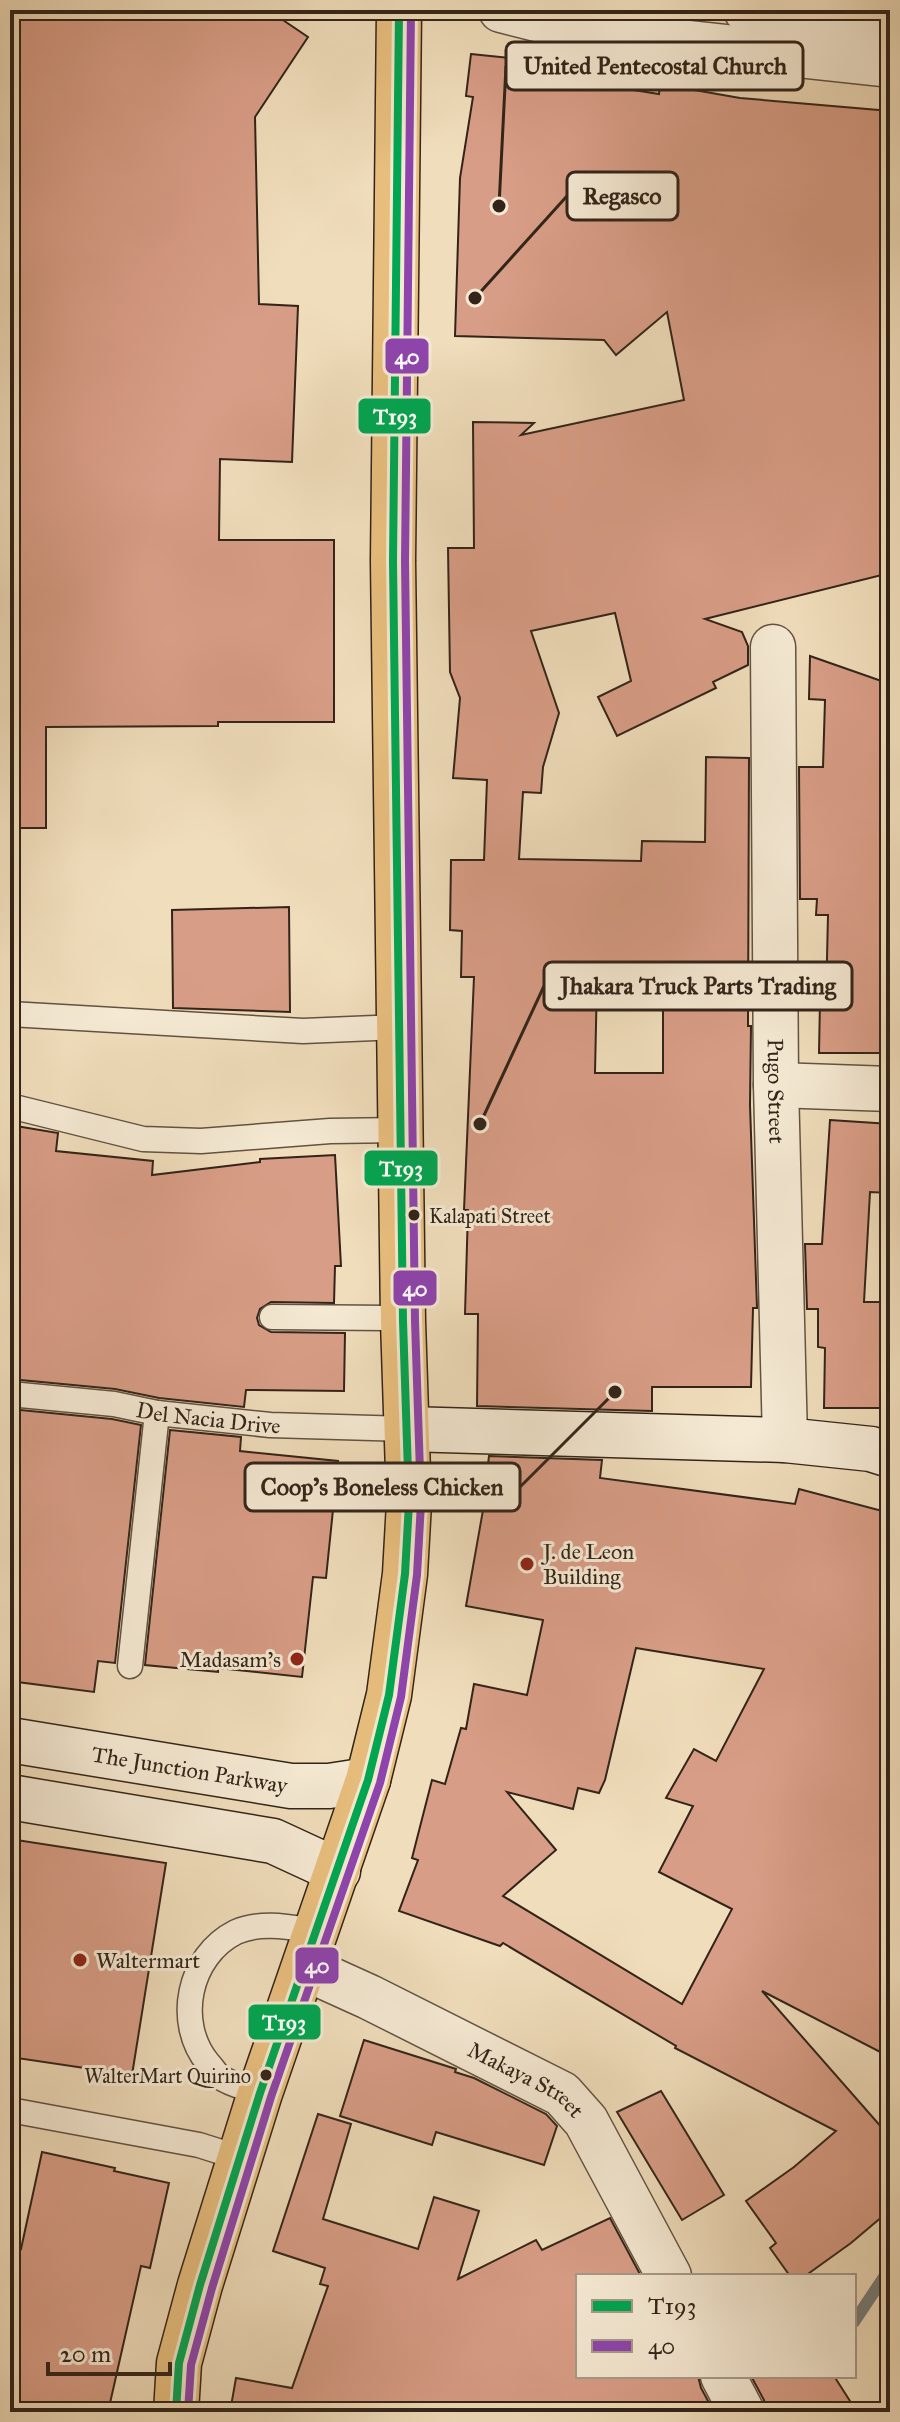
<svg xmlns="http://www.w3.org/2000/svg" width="900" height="2422" viewBox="0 0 900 2422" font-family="'IM FELL Great Primer',serif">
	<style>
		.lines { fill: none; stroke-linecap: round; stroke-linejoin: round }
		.stream { stroke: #757d7b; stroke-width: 12 }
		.building { fill: #d89d86; stroke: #332419; stroke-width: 2; fill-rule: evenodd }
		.lane-casing { stroke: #625242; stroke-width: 27 }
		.street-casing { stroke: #625242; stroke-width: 47 }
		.secondary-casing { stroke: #332419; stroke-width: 47 }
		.primary-casing { stroke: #332419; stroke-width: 47 }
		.lane { stroke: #f5e9d3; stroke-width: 24 }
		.street { stroke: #f5e9d3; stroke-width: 44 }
		.secondary { stroke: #f5e9d3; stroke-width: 44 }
		.primary { stroke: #e8be7e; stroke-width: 44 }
		.bus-1-casing { stroke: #f5e9d3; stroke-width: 14 }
		.bus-2-casing { stroke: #f5e9d3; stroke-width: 14 }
		.bus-1 { stroke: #00a651; stroke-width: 8 }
		.bus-2 { stroke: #8e44ad; stroke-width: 8 }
		.bus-dot { fill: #332419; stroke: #f5e9d3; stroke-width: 3 }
		.poi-dot { fill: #8f2418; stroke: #f5e9d3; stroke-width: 3 }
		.labels { text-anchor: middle; stroke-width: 6; stroke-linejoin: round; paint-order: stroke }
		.bus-label { font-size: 20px; fill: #332419; stroke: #f5e9d3; text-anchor: start }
		.street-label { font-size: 22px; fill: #332419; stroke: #f5e9d3 }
		.poi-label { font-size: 22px; fill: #332419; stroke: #f5e9d3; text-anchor: start }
		.leader { fill: none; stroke: #332419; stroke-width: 3 }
		.callout-dot { fill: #332419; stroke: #f5e9d3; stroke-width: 3 }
		.callout { fill: #f5e9d3; stroke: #332419; stroke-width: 3 }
		.callout-label { font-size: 24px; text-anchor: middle; font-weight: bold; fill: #332419 }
		.line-badge { stroke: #f5e9d3; stroke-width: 3 }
		.badge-label { font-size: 22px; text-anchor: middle; font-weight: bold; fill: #fff }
	</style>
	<rect width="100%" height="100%" fill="#f0ddbb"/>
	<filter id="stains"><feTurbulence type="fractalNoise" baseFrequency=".0025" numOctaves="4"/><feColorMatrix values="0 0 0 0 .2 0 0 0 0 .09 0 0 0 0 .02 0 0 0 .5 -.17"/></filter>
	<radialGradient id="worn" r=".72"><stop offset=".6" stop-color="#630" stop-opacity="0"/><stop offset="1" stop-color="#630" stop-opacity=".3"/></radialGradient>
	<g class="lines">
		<polyline class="stream" points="854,2322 890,2268"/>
	</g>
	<g class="building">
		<polygon points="10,10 268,10 308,37 255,117 259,304 298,306 292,462 220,459 219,540 334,540 334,722 218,722 218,726 46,727 46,828 10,828"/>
		<path d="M 471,54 L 566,64 L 564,79 L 659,94 L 660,84 L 740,98 L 890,111 L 890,573 L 705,619 L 742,632 L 748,646 L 748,665 L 713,682 L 716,688 L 617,736 L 598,697 L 631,681 L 615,613 L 531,631 L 559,713 L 543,767 L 541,793 L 523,792 L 519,859 L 641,861 L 642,841 L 705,842 L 706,757 L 749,758 L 748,1026 L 751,1026 L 750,1105 L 757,1308 L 753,1308 L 751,1387 L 652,1387 L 652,1411 L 477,1406 L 478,1314 L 465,1314 L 468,1210 L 464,1210 L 474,977 L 461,977 L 462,931 L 450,930 L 451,860 L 484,860 L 487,780 L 453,778 L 460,698 L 450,672 L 448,548 L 474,548 L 473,422 L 534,423 L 521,435 L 684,400 L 667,312 L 616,355 L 604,340 L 455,336 L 460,178 L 473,97 L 466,96 ZM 597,978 L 663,978 L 663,1073 L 595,1073 Z"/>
		<polygon points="810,656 890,684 890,762 881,762 880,849 890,849 890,1053 819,1053 820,1001 826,1001 828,915 816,915 817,899 800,899 799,767 823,767 825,700 809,699"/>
		<polygon points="289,907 290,1012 173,1008 172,910"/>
		<polygon points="830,1120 890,1124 890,1193 870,1192 864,1302 890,1302 890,1408 824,1408 825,1348 818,1347 818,1309 807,1309 805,1244 822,1244"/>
		<polygon points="10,1125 58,1133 56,1151 153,1161 152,1175 260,1162 260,1159 335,1155 341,1266 335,1266 334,1303 271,1302 260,1309 257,1318 259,1325 271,1332 345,1333 344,1391 246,1390 244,1407 159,1398 115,1389 10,1379"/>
		<polygon points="10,1409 112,1419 141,1425 115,1663 98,1661 94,1692 10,1681"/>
		<polygon points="170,1430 241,1437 240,1451 338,1461 326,1578 313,1577 302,1677 218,1668 218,1672 145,1665"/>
		<path d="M 489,1456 L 602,1460 L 600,1478 L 795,1504 L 799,1489 L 890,1513 L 890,2057 L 762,1991 L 890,2137 L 890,2210 L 851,2243 L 805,2276 L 790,2276 L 770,2248 L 776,2243 L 746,2201 L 794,2167 L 836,2131 L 675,2048 L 676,2046 L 503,1943 L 500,1946 L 399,1911 L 418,1860 L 412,1858 L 432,1780 L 445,1784 L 461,1728 L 466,1729 L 474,1684 L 527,1695 L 543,1620 L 466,1606 L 488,1482 L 486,1482 ZM 636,1648 L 764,1669 L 716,1761 L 694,1749 L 666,1798 L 693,1806 L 659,1872 L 732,1909 L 682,2004 L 503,1896 L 556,1850 L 507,1792 L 573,1809 L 578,1788 L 599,1793 L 605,1780 Z"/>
		<polygon points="10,1839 166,1863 132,2075 10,2057"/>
		<polygon points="364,2040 456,2069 455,2072 474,2078 546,2114 557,2126 544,2165 436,2132 432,2145 340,2116"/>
		<polygon points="661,2091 724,2195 682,2220 617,2112"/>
		<polygon points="318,2114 351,2124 323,2219 418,2249 434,2197 479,2211 458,2279 536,2240 542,2250 610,2218 641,2276 578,2276 578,2376 698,2376 701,2388 714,2412 230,2412 236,2378 292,2388 328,2286 320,2284 325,2268 273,2251"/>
		<polygon points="42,2152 115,2168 114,2171 169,2183 150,2268 141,2266 108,2412 10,2412 10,2247 21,2249"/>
		<polygon points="751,2376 834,2376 857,2412 767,2412 764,2400"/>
	</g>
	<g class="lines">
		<defs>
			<g id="lane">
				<polyline points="10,1014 303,1031 399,1027"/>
				<polyline points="10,1106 143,1139 201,1141 330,1131 401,1130"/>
				<polyline points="272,1317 388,1318 403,1321"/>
				<path id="s1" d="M 10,1394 L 114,1404 L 157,1413 L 270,1425 L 407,1429"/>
				<polyline points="130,1666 157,1413"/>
				<path d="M 260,2093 C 248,2088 231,2085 220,2077 C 216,2074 212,2067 208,2063 C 175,2023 188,1956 236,1932 C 261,1921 289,1927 315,1931"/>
				<polyline points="10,2110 199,2145 240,2158"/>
			</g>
			<g id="street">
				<polyline points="501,10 588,32 890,65"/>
				<polyline points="746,10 890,27"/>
				<path id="s2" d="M 773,647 L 776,1085 L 785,1440"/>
				<polyline points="776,1085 890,1089"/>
				<path id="s3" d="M 305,1968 L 369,1997 L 562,2094 L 586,2121 L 669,2276"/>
				<polyline points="723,2376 742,2412"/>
			</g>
			<g id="secondary">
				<polyline points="407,1429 785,1440 871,1449 890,1455"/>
				<path id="s4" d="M 10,1740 L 291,1786 L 329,1786 L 368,1780"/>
				<polyline points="10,1797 273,1841 338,1871"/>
			</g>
			<polyline id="primary" points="176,2412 179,2363 200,2285 260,2093 368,1780 389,1695 405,1574 409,1503 403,1321 393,561 399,10"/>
		</defs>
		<use href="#lane" class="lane-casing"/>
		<use href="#street" class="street-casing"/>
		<use href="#secondary" class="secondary-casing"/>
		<use href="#primary" class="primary-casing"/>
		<use href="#lane" class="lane"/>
		<use href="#street" class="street"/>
		<use href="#secondary" class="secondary"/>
		<use href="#primary" class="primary"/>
		<defs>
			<polyline id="bus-1" points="176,2412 179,2363 200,2285 260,2093 368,1780 389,1695 405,1574 409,1503 403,1321 393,561 399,10"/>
			<polyline id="bus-2" points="188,2412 191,2365 212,2288 271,2097 380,1783 401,1697 417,1575 421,1503 415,1321 405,561 411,10"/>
		</defs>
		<use href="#bus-1" class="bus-1-casing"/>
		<use href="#bus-2" class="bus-2-casing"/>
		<use href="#bus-1" class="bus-1"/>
		<use href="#bus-2" class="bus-2"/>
	</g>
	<g class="bus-dot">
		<circle cx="414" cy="1215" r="7"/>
		<circle cx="266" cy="2075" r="7"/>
	</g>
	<g class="poi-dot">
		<circle cx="527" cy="1564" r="8"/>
		<circle cx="297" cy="1659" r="8"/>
		<circle cx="80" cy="1960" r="8"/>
	</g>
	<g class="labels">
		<g class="bus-label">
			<text x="429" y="1223">Kalapati Street</text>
			<text x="251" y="2083" text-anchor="end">WalterMart Quirino</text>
		</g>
		<g class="street-label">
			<text dy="8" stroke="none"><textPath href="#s2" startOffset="444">Pugo Street</textPath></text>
			<text dy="8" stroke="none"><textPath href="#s1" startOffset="200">Del Nacia Drive</textPath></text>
			<text dy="8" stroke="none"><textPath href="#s4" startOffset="182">The Junction Parkway</textPath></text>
			<text dy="8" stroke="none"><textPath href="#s3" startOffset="248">Makaya Street</textPath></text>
		</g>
		<g class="poi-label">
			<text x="543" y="1559">J. de Leon<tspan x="543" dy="25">Building</tspan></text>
			<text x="281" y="1667" text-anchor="end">Madasam's</text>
			<text x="96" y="1968">Waltermart</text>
		</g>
	</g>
	<path class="leader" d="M499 206L506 66M475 298L567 196M480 1124L544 986M615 1392L520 1487"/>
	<g class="callout-dot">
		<circle cx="499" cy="206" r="8"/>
		<circle cx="475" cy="298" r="8"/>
		<circle cx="480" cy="1124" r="8"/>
		<circle cx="615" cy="1392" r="8"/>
	</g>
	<g class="callout">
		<rect x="506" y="42" width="297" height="48" rx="8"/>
		<rect x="567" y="172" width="111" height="48" rx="8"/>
		<rect x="544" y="962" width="308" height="48" rx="8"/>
		<rect x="245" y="1463" width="275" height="48" rx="8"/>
	</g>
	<g class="callout-label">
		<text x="655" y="74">United Pentecostal Church</text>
		<text x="622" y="204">Regasco</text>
		<text x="698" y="994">Jhakara Truck Parts Trading</text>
		<text x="382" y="1495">Coop's Boneless Chicken</text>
	</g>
	<g class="line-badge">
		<rect x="384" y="337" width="46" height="38" rx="8" fill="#8e44ad"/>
		<rect x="357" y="397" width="75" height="38" rx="8" fill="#00a651"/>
		<rect x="363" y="1149" width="76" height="38" rx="8" fill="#00a651"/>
		<rect x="392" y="1269" width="46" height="38" rx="8" fill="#8e44ad"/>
		<rect x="294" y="1946" width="46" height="39" rx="8" fill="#8e44ad"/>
		<rect x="247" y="2003" width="75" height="38" rx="8" fill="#00a651"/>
	</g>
	<g class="badge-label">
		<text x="407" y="364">40</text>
		<text x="395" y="424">T193</text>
		<text x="401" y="1176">T193</text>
		<text x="415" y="1296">40</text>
		<text x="317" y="1973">40</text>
		<text x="284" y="2030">T193</text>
	</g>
	<rect width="900" height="2422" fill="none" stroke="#f0ddbb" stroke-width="40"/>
	<rect x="12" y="12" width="876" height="2398" fill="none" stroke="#332419" stroke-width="4"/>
	<rect x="20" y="20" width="860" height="2382" fill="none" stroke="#332419" stroke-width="2"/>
	<rect x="576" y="2274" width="280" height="104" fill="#f5e9d3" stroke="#a79a89" stroke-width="2"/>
	<rect x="592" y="2300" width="40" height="12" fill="#00a651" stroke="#a79a89" stroke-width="2"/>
	<text x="648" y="2314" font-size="24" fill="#332419">T193</text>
	<rect x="592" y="2340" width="40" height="12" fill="#8e44ad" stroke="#a79a89" stroke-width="2"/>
	<text x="648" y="2354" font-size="24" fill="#332419">40</text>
	<path d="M48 2362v12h122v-12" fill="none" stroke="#332419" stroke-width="4"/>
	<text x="60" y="2362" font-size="24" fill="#332419" stroke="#f5e9d3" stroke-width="6" paint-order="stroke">20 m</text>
	<rect width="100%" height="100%" filter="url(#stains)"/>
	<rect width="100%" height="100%" fill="url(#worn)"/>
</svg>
